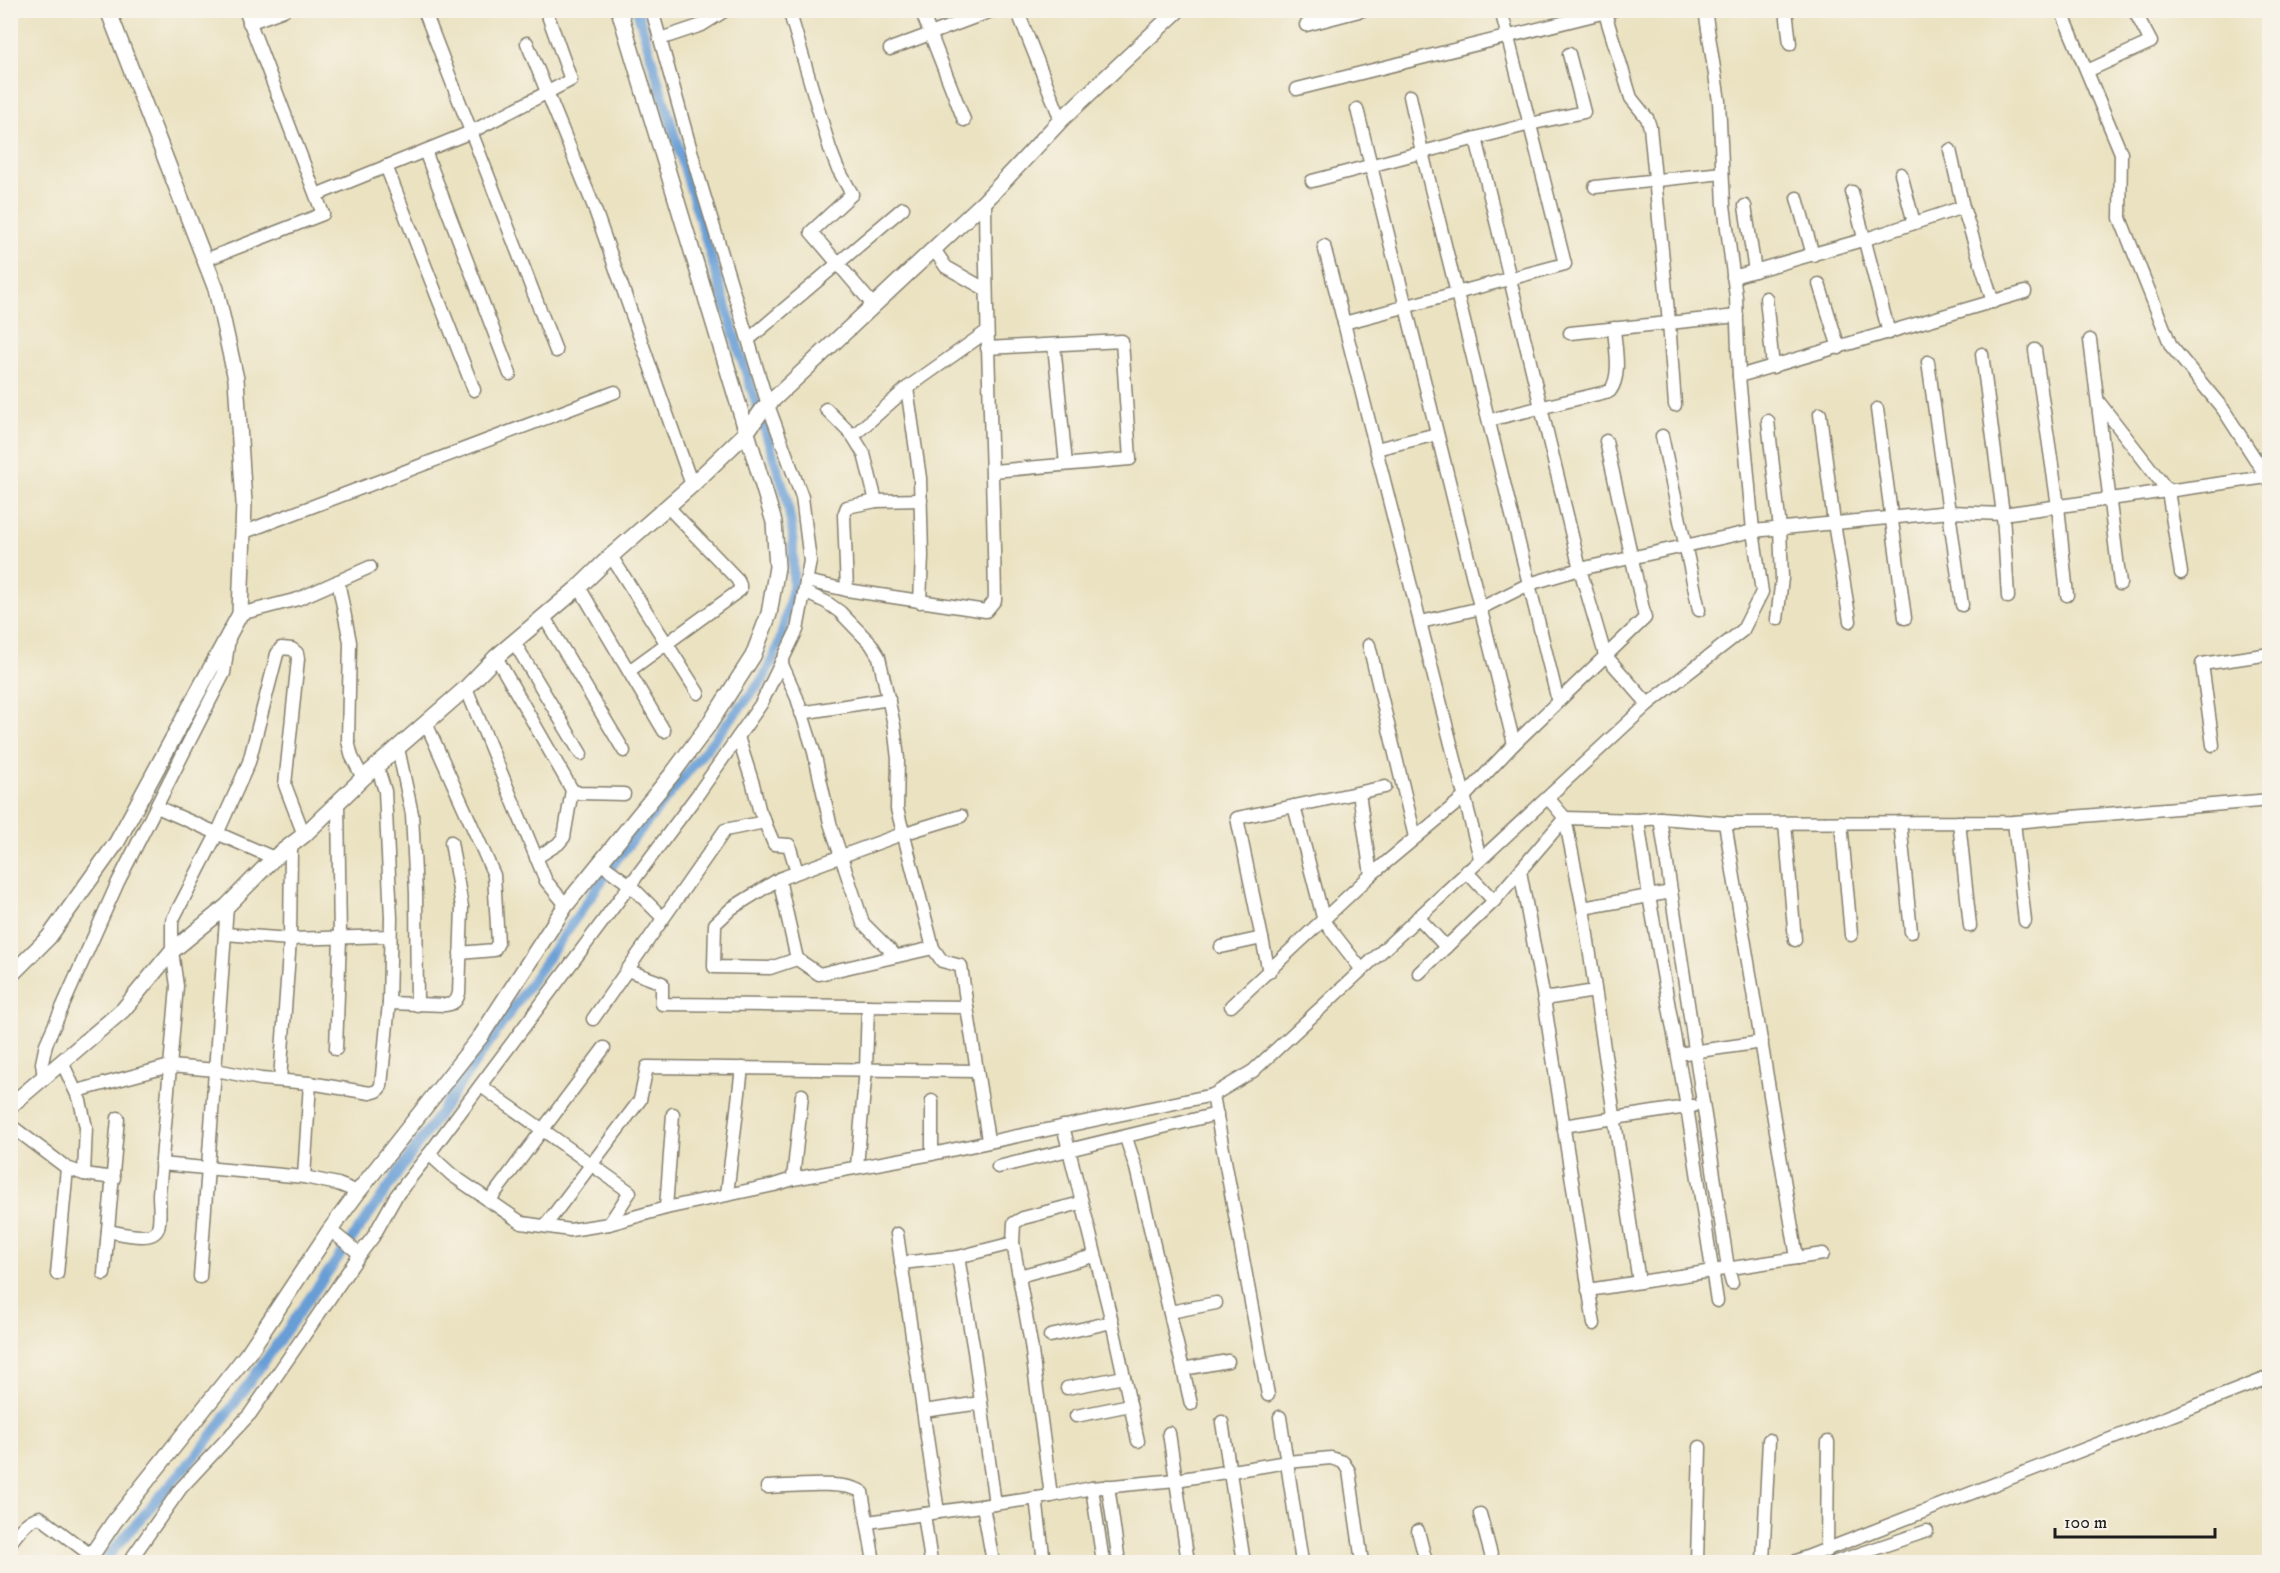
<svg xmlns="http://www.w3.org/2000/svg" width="2280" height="1573" viewBox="0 0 2280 1573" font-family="'IM FELL DW Pica',serif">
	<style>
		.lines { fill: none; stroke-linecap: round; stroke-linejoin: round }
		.canal { stroke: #689ed6; stroke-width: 10 }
		.minor-casing { stroke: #847f6e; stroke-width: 15 }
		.tertiary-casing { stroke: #847f6e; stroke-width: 18 }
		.minor { stroke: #fff; stroke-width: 12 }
		.tertiary { stroke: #fff; stroke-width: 15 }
	</style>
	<rect width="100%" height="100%" fill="#f7f3e8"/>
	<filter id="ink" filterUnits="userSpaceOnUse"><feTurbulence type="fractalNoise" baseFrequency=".0167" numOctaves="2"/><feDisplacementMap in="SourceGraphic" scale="12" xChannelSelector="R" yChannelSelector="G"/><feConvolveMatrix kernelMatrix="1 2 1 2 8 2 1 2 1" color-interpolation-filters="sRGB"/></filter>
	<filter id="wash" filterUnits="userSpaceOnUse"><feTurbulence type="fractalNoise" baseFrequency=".008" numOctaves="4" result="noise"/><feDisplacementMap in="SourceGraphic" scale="24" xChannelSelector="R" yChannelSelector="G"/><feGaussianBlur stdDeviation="1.35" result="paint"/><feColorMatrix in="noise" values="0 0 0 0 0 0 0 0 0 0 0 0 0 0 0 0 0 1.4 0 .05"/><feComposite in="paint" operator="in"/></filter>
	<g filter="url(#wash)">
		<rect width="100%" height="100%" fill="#ebe2c1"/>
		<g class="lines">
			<polyline class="canal" points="103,1562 207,1442 371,1212 617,859 764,678 780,641 793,588 793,535 786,495 741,357 637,10"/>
		</g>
	</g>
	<g filter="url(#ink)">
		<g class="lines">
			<defs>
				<g id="minor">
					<polyline points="424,10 556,351"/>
					<polyline points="789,10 830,149 837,167 852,194 811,232 874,306"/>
					<polyline points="921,10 964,120"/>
					<polyline points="1017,10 1061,120"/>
					<polyline points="1604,10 1631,98 1647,118 1650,127 1669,322 1675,405"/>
					<polyline points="1786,10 1790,44"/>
					<polyline points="2061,10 2121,153 2120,218 2171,346 2223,409 2270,482"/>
					<polyline points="249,23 284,10"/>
					<polyline points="1306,25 1363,10"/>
					<polyline points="660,39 702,25 726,10"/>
					<polyline points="527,43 594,207 692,485"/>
					<polyline points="890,49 994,10"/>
					<polyline points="2087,71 2151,42 2134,10"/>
					<polyline points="1297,89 1614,10"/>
					<polyline points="1410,96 1422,152 1558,701"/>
					<polyline points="1357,109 1514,744"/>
					<polyline points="1476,138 1580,569 1605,655 1648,704"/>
					<polyline points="425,151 510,374"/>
					<polyline points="386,166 474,390"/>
					<polyline points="1901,174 1914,223"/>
					<polyline points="1312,181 1530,124 1584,112 1569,54"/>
					<polyline points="1595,187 1722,173"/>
					<polyline points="1852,192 1889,333"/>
					<polyline points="316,195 471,132 571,80 546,10"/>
					<polyline points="1797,198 1813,255"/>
					<polyline points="1745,206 1755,271"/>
					<polyline points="1963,207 1993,302"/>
					<polyline points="1324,246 1344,323"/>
					<polyline points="933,248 946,267 985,289"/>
					<polyline points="205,260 323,214 245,10"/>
					<polyline points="1733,277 1866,239 1963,207 1950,150"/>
					<polyline points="1819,284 1839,348"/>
					<polyline points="1766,298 1773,367"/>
					<polyline points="1570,333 1737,316"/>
					<polyline points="749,339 903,208"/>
					<polyline points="2090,340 2120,584"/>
					<polyline points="1054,345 1066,464"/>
					<polyline points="987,348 1122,341 1130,459 993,471"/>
					<polyline points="2035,350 2058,506 2067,595"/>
					<polyline points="1982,354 2003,514 2008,597"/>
					<polyline points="1928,362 1962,605"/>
					<polyline points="1739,376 2025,292"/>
					<polyline points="907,388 920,478 922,556 920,602"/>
					<polyline points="2098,401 2168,491 2181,573"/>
					<polyline points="826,409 853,436 864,454 876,501"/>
					<polyline points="1877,409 1905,618"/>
					<polyline points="1820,414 1834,523 1850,621"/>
					<path d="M 1489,420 L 1610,391 C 1622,375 1615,347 1614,328"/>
					<polyline points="1768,421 1780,529 1782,578 1777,619"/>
					<polyline points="853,436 907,388 986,332"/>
					<polyline points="1662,436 1699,610"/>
					<polyline points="1376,449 1437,434"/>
					<polyline points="242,533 615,392"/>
					<polyline points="611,556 698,693"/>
					<polyline points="338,581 350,642 348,741 352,757 363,778"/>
					<path d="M 806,581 L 847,590 L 986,611 L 995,600 C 993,467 986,334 985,201"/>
					<polyline points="579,587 664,731"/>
					<polyline points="847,590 844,515 847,507 876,501 921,500"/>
					<polyline points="240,614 298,599 370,567"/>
					<polyline points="544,617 624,751"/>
					<polyline points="1421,622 1481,608 1529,584 1580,569 1753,531 1950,512 2003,514 2267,477"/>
					<polyline points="514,642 581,754"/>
					<polyline points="1369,645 1415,837"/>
					<polyline points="496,657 572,790 579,793 624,794"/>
					<polyline points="781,662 797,698 814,752 830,823 863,923 896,956"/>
					<polyline points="629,671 740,590 740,585 737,579 668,507"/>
					<polyline points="466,688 546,881 566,905"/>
					<polyline points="801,713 889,699"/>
					<polyline points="426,723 494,875 498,943 494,950 460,953"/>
					<polyline points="738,737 753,784 759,809 774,844 789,845 797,872"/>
					<polyline points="2213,745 2202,664 2270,654"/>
					<polyline points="398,748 412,814 416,893 417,1005"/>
					<polyline points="1359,793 1371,875"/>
					<polyline points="1548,798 1565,818 1583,908 1639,1282"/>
					<polyline points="1294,806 1324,921 1362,970"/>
					<polyline points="157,807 274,858"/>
					<polyline points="1660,818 1728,1268 1732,1283"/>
					<polyline points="1638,820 1649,896 1687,1107 1717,1301"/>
					<polyline points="1841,822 1851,935"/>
					<polyline points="1900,822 1911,932"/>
					<polyline points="1959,822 1970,926"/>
					<polyline points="2014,822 2025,921"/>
					<polyline points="1725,823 1797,1258"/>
					<polyline points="1785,823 1795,940"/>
					<polyline points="536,858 558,844 564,837 572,790"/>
					<polyline points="1480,858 1344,323 1565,264 1501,10"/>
					<polyline points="600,863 630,885 663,918"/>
					<polyline points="1466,871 1494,901"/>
					<polyline points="1520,871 1544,999 1594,1324"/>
					<polyline points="779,879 797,959"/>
					<polyline points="1583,908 1671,892"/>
					<polyline points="1418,917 1446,947"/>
					<polyline points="225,934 290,939 390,936"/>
					<polyline points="1221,947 1262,938"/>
					<polyline points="933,948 819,974 797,959 770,968 714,967 715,924 732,908 779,879 902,834 961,816"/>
					<polyline points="627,970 662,983 662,1004 967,1007 961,966 942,961 933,948 897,809 898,759 894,725 879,657 871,644 840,612 826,602 804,592"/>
					<polyline points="1269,972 1237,818 1385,787"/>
					<polyline points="1419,973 1494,901 1565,818 1638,820 1660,818 1725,823 2014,822 2270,800"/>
					<polyline points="1544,999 1595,991"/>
					<path d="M 389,1003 L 445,1005 C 454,1004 457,1001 459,993 L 462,907 L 451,842"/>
					<polyline points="1231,1006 1371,875 1463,798 1514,744 1645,618 1606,441"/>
					<polyline points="967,1007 988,1140"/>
					<polyline points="593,1019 725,830 765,822"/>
					<polyline points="336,1049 340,938 338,802"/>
					<polyline points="1678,1054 1762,1042"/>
					<polyline points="62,1062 80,1101 86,1127 84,1174"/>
					<polyline points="44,1078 42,1063 46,1044 118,882 224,673 229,638"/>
					<polyline points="280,1080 290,939 291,846"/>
					<polyline points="481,1086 630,1192 609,1224"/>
					<polyline points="77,1091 170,1066 216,1070 261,1079 310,1083 370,1093 377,1091 381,1086 389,1003 391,918 385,791 377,766"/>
					<polyline points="1213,1095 1268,1395"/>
					<polyline points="10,1125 67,1168 84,1174 114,1178"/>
					<polyline points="1063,1126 1112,1322 1138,1441"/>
					<polyline points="1563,1126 1693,1106"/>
					<polyline points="1126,1138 1136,1168 1191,1404"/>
					<polyline points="429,1154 698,794 761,704 797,630 810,561 802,497 768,405 697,172 652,10"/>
					<polyline points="932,1154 932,1101"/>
					<polyline points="161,1164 304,1177 338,1184 358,1192"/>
					<polyline points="857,1166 866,1069 868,1006"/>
					<polyline points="998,1167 1217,1114"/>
					<polyline points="304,1177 310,1083"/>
					<polyline points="793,1179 802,1095"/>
					<polyline points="727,1194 742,1068"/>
					<polyline points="489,1201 604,1048"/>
					<polyline points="666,1208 673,1114"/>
					<polyline points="545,1226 640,1100 647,1067 977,1071"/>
					<polyline points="330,1230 360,1254 373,1237 396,1196 429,1154 452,1175 522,1223 570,1230 609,1224 666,1208 774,1185 793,1179 932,1154 1213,1095 1253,1071 1648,704 1743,630 1762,592 1753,531 1739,376 1736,297 1724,205 1719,101 1705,10"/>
					<path d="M 108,1231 C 120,1233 153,1243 158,1228 C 161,1218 159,1204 159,1194 L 177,986 L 172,951 L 172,921 L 217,834 L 249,762 L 277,654 L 281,648 L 292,649 L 297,653 L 298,659 L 285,785 L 304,835"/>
					<polyline points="897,1234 938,1512"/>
					<polyline points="1013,1243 1014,1223 1023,1218 1081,1203"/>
					<polyline points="958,1257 974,1351 995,1504"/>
					<polyline points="901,1263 958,1257 1013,1243 1031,1344 1051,1496"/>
					<polyline points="57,1274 67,1168"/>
					<polyline points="104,1274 118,1118"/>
					<polyline points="1019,1276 1094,1256"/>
					<polyline points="200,1277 227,906"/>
					<polyline points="1588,1290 1823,1254"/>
					<polyline points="1170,1312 1216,1303"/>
					<polyline points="1050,1336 1112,1322"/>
					<polyline points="1183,1369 1228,1361"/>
					<polyline points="1067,1388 1124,1377"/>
					<polyline points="923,1411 981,1403"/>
					<polyline points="1076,1416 1130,1405"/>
					<polyline points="1280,1417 1302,1562"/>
					<polyline points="1222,1422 1244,1562"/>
					<polyline points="1169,1433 1188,1562"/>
					<polyline points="1108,1486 1119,1562"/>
					<path d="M 767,1487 C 790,1486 845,1480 862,1492 L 874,1562"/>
					<polyline points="1092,1488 1176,1480 1287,1462 1331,1458 1343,1462 1349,1471 1362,1562"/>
					<polyline points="1036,1498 1044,1562"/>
					<polyline points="983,1506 993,1562"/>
					<polyline points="924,1514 931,1562"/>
					<polyline points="1480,1514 1493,1562"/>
					<polyline points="868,1522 1051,1496 1092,1488 1103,1562"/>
					<polyline points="1418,1531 1426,1562"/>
					<path d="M 10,1543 C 19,1532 26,1520 40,1517 L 92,1556"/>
					<polyline points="1827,1551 1828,1442"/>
					<polyline points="129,1562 181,1488 250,1414 360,1254"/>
					<polyline points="1697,1562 1700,1447"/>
					<polyline points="1763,1562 1769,1440"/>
					<polyline points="1794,1562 2270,1377"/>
					<polyline points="1836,1562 1927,1531"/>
				</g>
				<g id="tertiary">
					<polyline points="10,976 49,937 117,842 240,614 244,503 236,379 216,289 108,10"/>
					<polyline points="10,1106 123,1010 172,951 227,906 274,858 304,835 363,778 466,688 496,657 579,587 611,556 692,485 746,433 763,409 985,201 1061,120 1178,10"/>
					<polyline points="87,1562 114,1522 249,1352 330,1230 358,1192 481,1036 566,905 673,773 710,723 753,656 769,614 777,567 774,522 619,10"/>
				</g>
			</defs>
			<use href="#minor" class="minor-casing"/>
			<use href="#tertiary" class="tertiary-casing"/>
			<use href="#minor" class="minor"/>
			<use href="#tertiary" class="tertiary"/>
		</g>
	</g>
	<rect width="2280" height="1573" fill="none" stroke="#f7f3e8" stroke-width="36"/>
	<path d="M2055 1528v9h160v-9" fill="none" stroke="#1c1c1c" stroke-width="3"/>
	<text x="2064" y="1528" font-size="18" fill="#1c1c1c" stroke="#f7f3e8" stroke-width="4.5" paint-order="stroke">100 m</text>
</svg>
